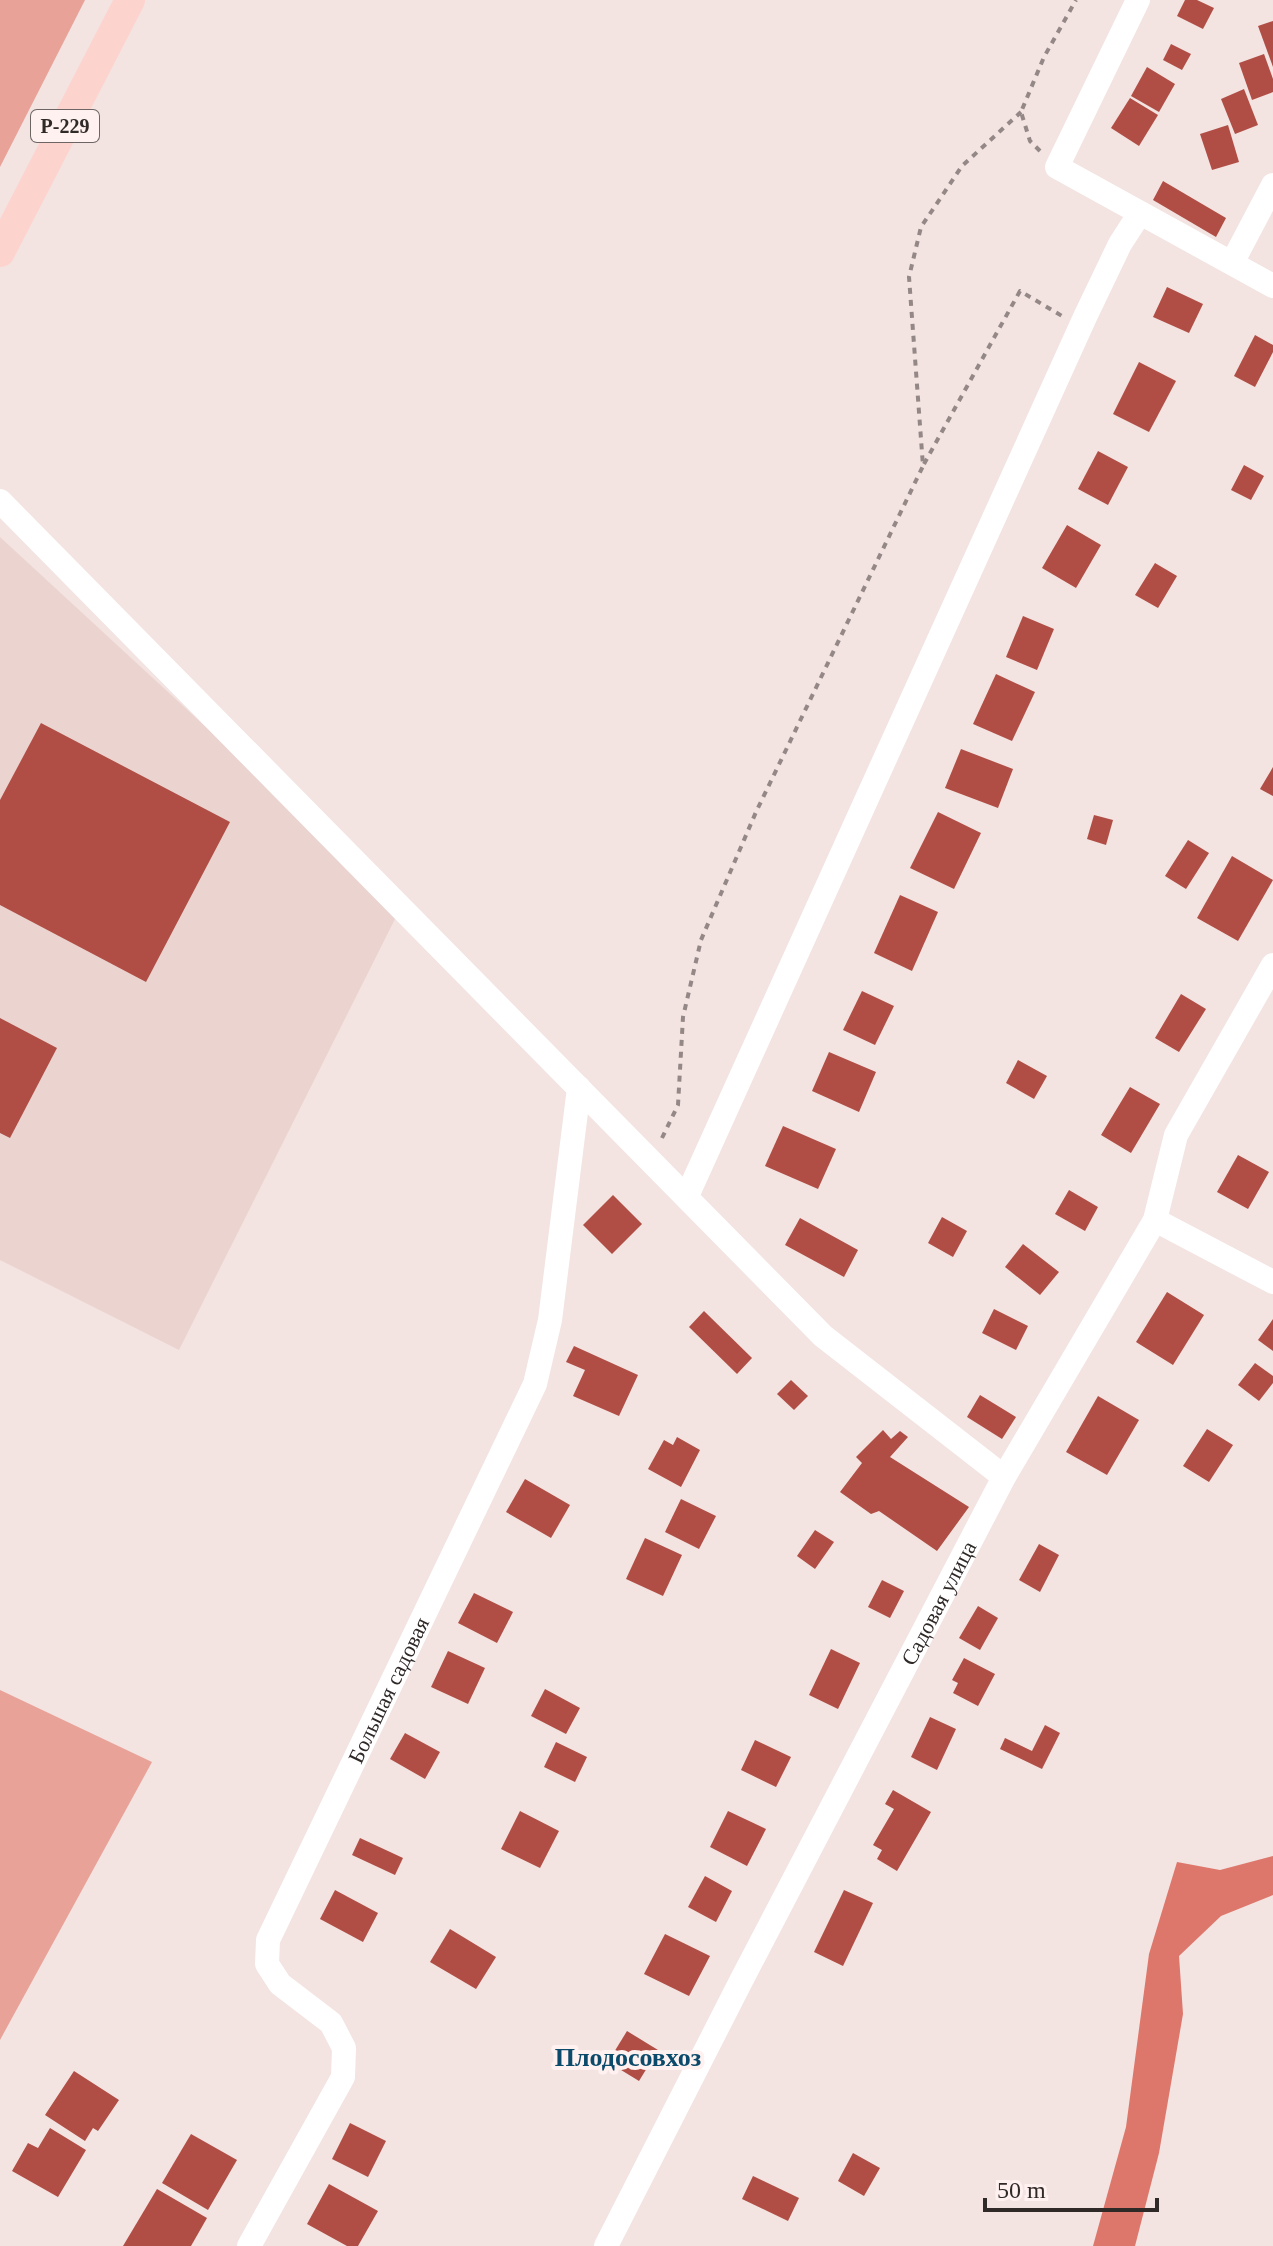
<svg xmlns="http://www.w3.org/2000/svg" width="1273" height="2246" viewBox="0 0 1273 2246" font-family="'Times New Roman',serif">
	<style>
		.built { fill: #ebd4d0 }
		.green { fill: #e8a298 }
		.water { fill: #dd776b }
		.building { fill: #b04e45 }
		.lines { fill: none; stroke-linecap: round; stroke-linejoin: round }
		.path { stroke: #948887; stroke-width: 4; stroke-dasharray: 6 6; stroke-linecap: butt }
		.minor { stroke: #fff; stroke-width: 24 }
		.major { stroke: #fdd3cd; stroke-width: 30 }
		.labels { text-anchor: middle; stroke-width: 8; stroke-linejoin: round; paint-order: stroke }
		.shield { fill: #fef1f0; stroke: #6d6564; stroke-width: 2 }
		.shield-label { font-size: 20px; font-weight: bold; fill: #2f2928 }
		.street-label { font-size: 22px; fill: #2f2928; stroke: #fef1f0 }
		.quarter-label { font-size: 26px; font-weight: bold; fill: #0b4a6a; stroke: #fef1f0 }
	</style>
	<rect width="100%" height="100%" fill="#f3e3e1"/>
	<polygon class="built" points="0,537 401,907 179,1350 0,1260"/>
	<g class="green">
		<polygon points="0,0 85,0 0,167"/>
		<polygon points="0,1690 152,1762 0,2040"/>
	</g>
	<polygon class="water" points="1273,1856 1273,1895 1221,1916 1179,1956 1183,2014 1159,2153 1135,2246 1093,2246 1126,2127 1149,1954 1177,1862 1220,1870"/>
	<g class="building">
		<polygon points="1185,0 1197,0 1214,8 1203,29 1177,16"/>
		<polygon points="1273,21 1273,67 1258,26"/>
		<polygon points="1171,44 1191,54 1182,70 1163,60"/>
		<polygon points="1264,54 1273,79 1273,92 1252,100 1239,63"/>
		<polygon points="1147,67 1175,84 1159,112 1131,96"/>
		<polygon points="1244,89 1258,125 1235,134 1221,99"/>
		<polygon points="1130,98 1158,115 1139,146 1111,128"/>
		<polygon points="1228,125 1239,162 1212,170 1200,134"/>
		<polygon points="1163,181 1226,218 1216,237 1153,200"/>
		<polygon points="1167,287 1203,304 1189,333 1153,317"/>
		<polygon points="1255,335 1273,345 1273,352 1255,387 1234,376"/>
		<polygon points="1139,362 1176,381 1149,432 1113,414"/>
		<polygon points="1098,451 1128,467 1108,505 1078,489"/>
		<polygon points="1244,465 1264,476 1251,500 1231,490"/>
		<polygon points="1067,525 1101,545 1076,588 1042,568"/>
		<polygon points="1155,563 1177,576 1158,608 1135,595"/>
		<polygon points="1023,616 1054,629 1037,670 1006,657"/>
		<polygon points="996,674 1035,692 1012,741 973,724"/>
		<polygon points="41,723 230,822 146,982 0,905 0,800"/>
		<polygon points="961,749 1013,769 998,808 945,788"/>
		<polygon points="1273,767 1273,796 1260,789"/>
		<polygon points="938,812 981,833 954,889 910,868"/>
		<polygon points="1094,815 1113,820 1106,845 1087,839"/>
		<polygon points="1188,840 1209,853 1186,889 1165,876"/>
		<polygon points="1232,856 1273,880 1238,941 1197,918"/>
		<polygon points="900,895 938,912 912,971 874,953"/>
		<polygon points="862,991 894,1006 875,1045 843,1030"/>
		<polygon points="1181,994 1206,1009 1179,1052 1155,1038"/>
		<polygon points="0,1018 57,1048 10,1138 0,1133"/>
		<polygon points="829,1052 876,1072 859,1112 812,1091"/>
		<polygon points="1018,1060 1047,1076 1034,1099 1006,1083"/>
		<polygon points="1130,1087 1160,1104 1131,1153 1101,1135"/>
		<polygon points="783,1126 836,1149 818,1189 765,1166"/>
		<polygon points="1238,1155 1269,1172 1248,1209 1217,1192"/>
		<polygon points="1069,1190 1098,1207 1085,1231 1055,1214"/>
		<polygon points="613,1195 642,1224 612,1254 583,1225"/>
		<polygon points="942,1217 967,1231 953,1257 928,1243"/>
		<polygon points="800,1218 858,1250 844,1277 785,1245"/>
		<polygon points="1023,1244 1059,1272 1040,1295 1005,1267"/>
		<polygon points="1167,1292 1204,1315 1173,1365 1136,1342"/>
		<polygon points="994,1309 1028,1326 1016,1350 982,1333"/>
		<polygon points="704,1311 752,1358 737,1374 689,1327"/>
		<polygon points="1273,1319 1273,1351 1258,1340"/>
		<polygon points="574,1346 638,1375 619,1416 573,1396 585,1370 566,1362"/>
		<polygon points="1255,1363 1273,1376 1273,1383 1259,1401 1238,1385"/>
		<polygon points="791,1380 808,1396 794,1410 777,1394"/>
		<polygon points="980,1395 1016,1417 1002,1439 967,1417"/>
		<polygon points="1098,1396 1139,1420 1107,1475 1066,1452"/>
		<polygon points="1207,1429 1233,1445 1209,1482 1183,1466"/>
		<polygon points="883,1430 891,1439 900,1431 908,1437 890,1457 969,1507 937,1551 879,1511 871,1514 840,1492 862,1463 856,1457"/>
		<polygon points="677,1437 700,1450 681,1487 648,1469 664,1440 673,1445"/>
		<polygon points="525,1479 570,1505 551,1538 506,1512"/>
		<polygon points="681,1499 716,1516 699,1549 665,1532"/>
		<polygon points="815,1530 834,1542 815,1569 797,1556"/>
		<polygon points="645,1538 682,1555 663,1596 626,1579"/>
		<polygon points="1039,1544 1059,1555 1040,1592 1019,1580"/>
		<polygon points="882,1580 904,1591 890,1618 868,1607"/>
		<polygon points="474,1593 513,1612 497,1643 458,1623"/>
		<polygon points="978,1606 998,1618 980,1650 959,1638"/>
		<polygon points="831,1649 860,1663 838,1709 809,1695"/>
		<polygon points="448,1651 485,1668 468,1704 431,1687"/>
		<polygon points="964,1658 995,1674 978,1706 953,1693 958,1683 952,1680"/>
		<polygon points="545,1689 580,1708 566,1734 531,1716"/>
		<polygon points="930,1717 956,1729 937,1770 911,1757"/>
		<polygon points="1045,1725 1060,1733 1042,1769 1000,1749 1005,1738 1032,1751"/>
		<polygon points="405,1733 440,1752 425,1779 390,1759"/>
		<polygon points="755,1740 791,1757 776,1787 741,1770"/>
		<polygon points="556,1742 587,1757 575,1782 544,1767"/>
		<polygon points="893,1790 931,1812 897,1871 877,1859 882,1850 873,1845 894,1809 885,1804"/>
		<polygon points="520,1811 559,1831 540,1868 501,1849"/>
		<polygon points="728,1811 766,1829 747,1866 710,1847"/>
		<polygon points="360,1838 403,1858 395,1875 352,1855"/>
		<polygon points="705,1876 732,1891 716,1922 688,1907"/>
		<polygon points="335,1890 378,1913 363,1942 320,1919"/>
		<polygon points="844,1890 873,1903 843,1966 814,1952"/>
		<polygon points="450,1929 496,1957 476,1989 430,1962"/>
		<polygon points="665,1934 710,1956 689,1996 644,1974"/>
		<polygon points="627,2031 658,2050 639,2081 608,2062"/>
		<polygon points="74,2071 119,2100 98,2131 93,2128 85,2141 45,2115"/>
		<polygon points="350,2123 386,2141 368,2177 332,2159"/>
		<polygon points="50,2128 86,2150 58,2197 12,2171 28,2143 38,2148"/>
		<polygon points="191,2134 237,2160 208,2210 162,2183"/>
		<polygon points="853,2153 880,2168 864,2196 838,2181"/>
		<polygon points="753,2176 799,2198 788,2221 742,2199"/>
		<polygon points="329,2184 378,2211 358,2246 347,2246 307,2224"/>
		<polygon points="157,2189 207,2218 191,2246 123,2246"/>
	</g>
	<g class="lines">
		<g class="path">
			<polyline points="1040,151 1030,141 1021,112 1044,57 1076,0"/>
			<polyline points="924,464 1020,291 1062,316"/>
			<polyline points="662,1138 678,1105 683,1017 701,940 756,812 923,466 909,277 921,227 962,166 1021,112"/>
		</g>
		<g class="minor">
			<polyline points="1138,0 1057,167 1273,286"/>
			<polyline points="1232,263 1273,185"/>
			<polyline points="0,501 823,1336 1004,1477"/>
			<polyline points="687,1196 1085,317 1120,244 1140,213"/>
			<polyline points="1155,1220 1273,1282"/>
			<path id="s1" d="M 249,2246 L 343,2077 L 344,2048 L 331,2023 L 280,1984 L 267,1964 L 268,1940 L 535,1384 L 550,1320 L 579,1088"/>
			<path id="s2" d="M 606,2246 L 741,1981 L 1004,1477 L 1155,1220 L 1176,1135 L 1273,965"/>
		</g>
		<polyline class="major" points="0,252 130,0"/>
	</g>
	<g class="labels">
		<rect class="shield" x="31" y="110" width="68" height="32" rx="6"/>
		<g class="shield-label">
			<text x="65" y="133">Р-229</text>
		</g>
		<g class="street-label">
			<text dy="8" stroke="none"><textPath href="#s2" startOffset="724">Садовая улица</textPath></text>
			<text dy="8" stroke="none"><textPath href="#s1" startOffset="640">Большая садовая</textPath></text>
		</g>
		<g class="quarter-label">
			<text x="628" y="2066">Плодосовхоз</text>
		</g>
	</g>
	<path d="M985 2198v12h172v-12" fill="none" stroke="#2f2928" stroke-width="4"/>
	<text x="997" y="2198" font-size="24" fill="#2f2928" stroke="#fef1f0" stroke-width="6" paint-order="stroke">50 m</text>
</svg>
